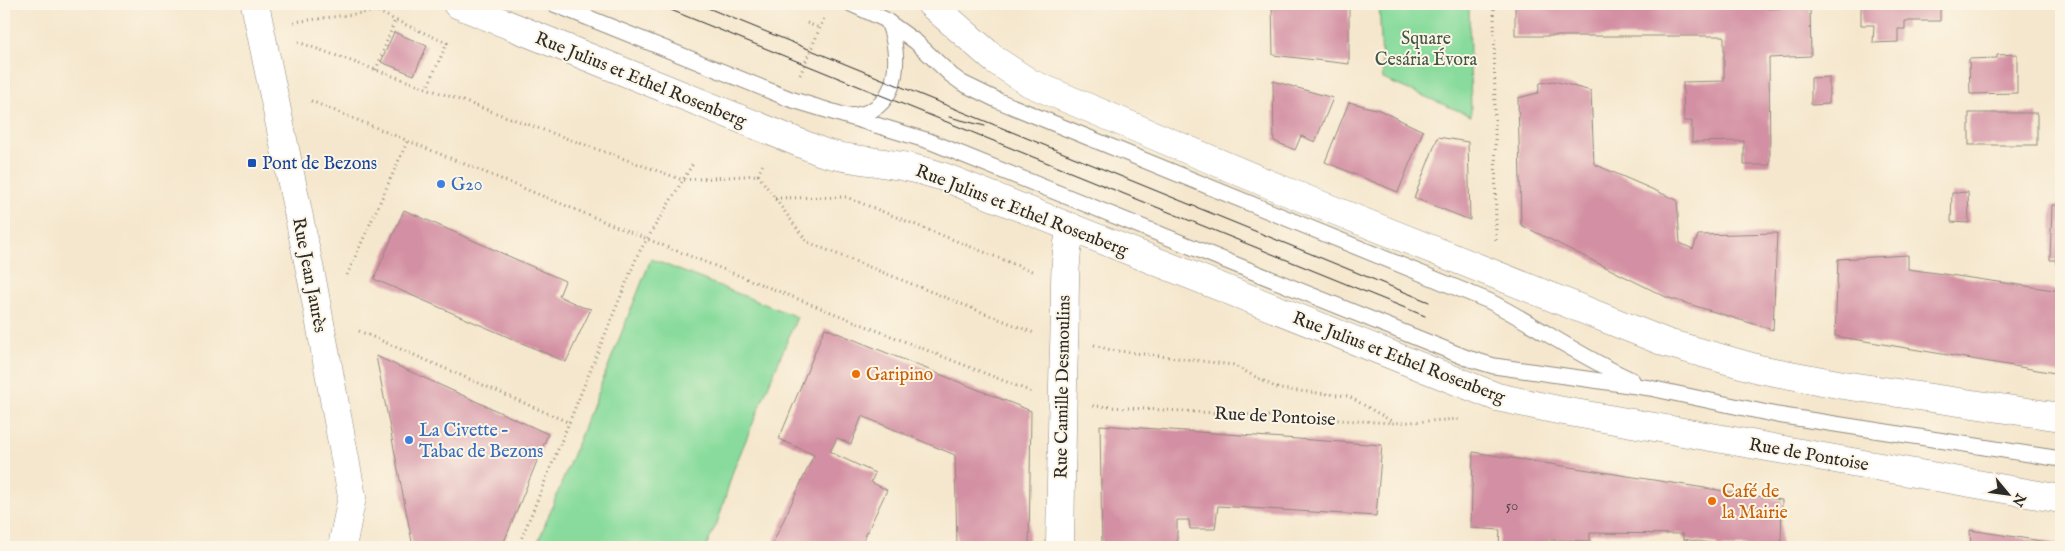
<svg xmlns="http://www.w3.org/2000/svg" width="2065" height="551" viewBox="0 0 2065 551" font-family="'IM FELL English',serif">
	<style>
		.green { fill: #88db9c; stroke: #5a8364 }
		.building { fill: #d38fa3 }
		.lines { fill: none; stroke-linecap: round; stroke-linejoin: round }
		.lane-casing { stroke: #90897c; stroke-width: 17 }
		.street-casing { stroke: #90897c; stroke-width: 29 }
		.secondary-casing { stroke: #90897c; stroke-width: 29 }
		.primary-casing { stroke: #90897c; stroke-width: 29 }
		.path { stroke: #90897c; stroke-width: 3; stroke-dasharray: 1 4; stroke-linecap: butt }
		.lane { stroke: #fff; stroke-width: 15 }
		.street { stroke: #fff; stroke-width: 28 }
		.secondary { stroke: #fff; stroke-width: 28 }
		.primary { stroke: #fff; stroke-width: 28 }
		.tram { stroke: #2b2b2b; stroke-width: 1 }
		.transit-dot { fill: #1a4fb4; stroke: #fcf5e5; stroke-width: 2 }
		.shop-dot { fill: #3f7fe0; stroke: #fcf5e5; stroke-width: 2 }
		.food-dot { fill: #e8710a; stroke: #fcf5e5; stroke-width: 2 }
		.labels { text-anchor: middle; stroke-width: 4; stroke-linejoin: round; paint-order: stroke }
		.number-label { font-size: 15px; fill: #554449 }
		.park-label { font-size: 18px; fill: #425747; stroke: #fcf5e5 }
		.street-label { font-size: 18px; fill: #2b2b2b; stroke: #fcf5e5 }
		.transit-label { font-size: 18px; fill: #164399; stroke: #fcf5e5; text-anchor: start }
		.shop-label { font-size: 18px; fill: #366cbe; stroke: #fcf5e5; text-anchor: start }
		.food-label { font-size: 18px; fill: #c56008; stroke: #fcf5e5; text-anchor: start }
	</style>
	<rect width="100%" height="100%" fill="#fcf5e5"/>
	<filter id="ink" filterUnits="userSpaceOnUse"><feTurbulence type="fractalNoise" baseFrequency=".02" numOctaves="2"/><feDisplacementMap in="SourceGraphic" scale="10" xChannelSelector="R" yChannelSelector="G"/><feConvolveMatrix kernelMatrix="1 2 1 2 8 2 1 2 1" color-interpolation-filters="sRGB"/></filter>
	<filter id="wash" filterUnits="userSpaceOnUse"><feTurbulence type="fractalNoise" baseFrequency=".0096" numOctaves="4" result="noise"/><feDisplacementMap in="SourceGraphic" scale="20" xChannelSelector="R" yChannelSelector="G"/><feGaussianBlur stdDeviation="1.12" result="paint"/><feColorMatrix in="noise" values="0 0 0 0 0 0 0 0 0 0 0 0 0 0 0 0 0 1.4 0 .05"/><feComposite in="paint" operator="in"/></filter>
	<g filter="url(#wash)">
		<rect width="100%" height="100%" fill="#f5e7cd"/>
		<g class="green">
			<polygon points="1379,4 1469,4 1471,116 1383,79"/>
			<polygon points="651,259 797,317 733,471 719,518 706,547 536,547"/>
		</g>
		<g id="blocks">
			<g class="building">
				<polygon points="1272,4 1349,4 1349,64 1273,55"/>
				<polygon points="1515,4 1768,4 1768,9 1810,7 1811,56 1769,58 1770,165 1744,165 1744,141 1692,142 1692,121 1684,121 1683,82 1724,81 1724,36 1515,36"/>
				<polygon points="1861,4 1940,4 1940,21 1905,21 1905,29 1898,29 1898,42 1873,43 1874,25 1861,25"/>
				<polygon points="394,32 427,46 414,75 381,62"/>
				<polygon points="2017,54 2017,93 1970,94 1969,59 1997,58 1997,55"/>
				<polygon points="1829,77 1829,104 1811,105 1811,78"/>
				<polygon points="1273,81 1333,98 1315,142 1301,136 1295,150 1274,141"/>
				<polygon points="1554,81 1591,91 1594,164 1677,200 1680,243 1693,249 1698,235 1777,233 1773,330 1666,297 1521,225 1518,98 1538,93 1540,83"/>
				<polygon points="1349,102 1379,110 1423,131 1398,192 1325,162"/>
				<rect x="1969" y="113" width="68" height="32"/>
				<polygon points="1438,137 1468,142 1470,220 1414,198"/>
				<polygon points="1968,192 1969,223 1951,222 1952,193"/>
				<polygon points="2052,205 2061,205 2061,265 2056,265 2056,260 2050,260"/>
				<polygon points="404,210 565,281 559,296 582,307 591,309 566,362 374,279"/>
				<polygon points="1908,255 1908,269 2061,291 2061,374 1835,336 1838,259"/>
				<polygon points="825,328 1031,411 1029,547 957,547 955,455 862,416 851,444 837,438 830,452 875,473 871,482 887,490 860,547 771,547 814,455 779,439"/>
				<polygon points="376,356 548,434 502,547 413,547"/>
				<polygon points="1100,425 1382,445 1376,516 1218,506 1215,529 1190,529 1189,520 1177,520 1177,547 1102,547"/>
				<polygon points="1473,452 1782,500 1781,547 1717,547 1717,544 1683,539 1683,534 1590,533 1590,541 1547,540 1546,547 1499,547 1500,530 1471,528"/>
				<polygon points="1970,530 2061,544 2061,547 1971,547"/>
			</g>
		</g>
	</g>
	<g filter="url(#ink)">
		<use href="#blocks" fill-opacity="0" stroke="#90897c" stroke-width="1"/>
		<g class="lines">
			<defs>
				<g id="lane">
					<polyline points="554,4 790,99 929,141 1467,358 1494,366 1650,388 1777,415 2061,459"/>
					<path d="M 851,4 L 884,19 L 916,42 L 951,75 L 962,83 L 999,101 L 1489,301 C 1538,326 1582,358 1632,380"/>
					<path d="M 849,116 C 899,114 903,59 888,22"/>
				</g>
				<path id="street" d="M 1060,547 C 1061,481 1062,415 1064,348 C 1066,307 1062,267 1071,227"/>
				<polyline id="secondary" points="255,4 313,285 352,497 342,547"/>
				<g id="primary">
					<path d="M 457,4 L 822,152 C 847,160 870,160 895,165 C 912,167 928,172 944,177 L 1497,397 L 1558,410 L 2061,499"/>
					<polyline points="931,4 995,60 1030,83 1283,190 1667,343 1759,369 1843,385 2061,417"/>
				</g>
			</defs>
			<use href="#lane" class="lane-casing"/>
			<use href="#street" class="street-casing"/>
			<use href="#secondary" class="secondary-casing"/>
			<use href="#primary" class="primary-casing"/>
			<g class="path">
				<polyline points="1494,4 1496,241"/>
				<polyline points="294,22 377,11 395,20"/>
				<polyline points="807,23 819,28"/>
				<polyline points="298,42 683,180 758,175"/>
				<polyline points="376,70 395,20 447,43 427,88"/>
				<polyline points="800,75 825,16"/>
				<polyline points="311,101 647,239 1032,392"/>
				<polyline points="758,175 807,242 1034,333"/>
				<polyline points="758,175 764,162"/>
				<polyline points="775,198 846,197 1034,272"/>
				<polyline points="347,275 408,140"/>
				<polyline points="359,331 570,423"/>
				<polyline points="1094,345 1111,350 1233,365 1279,389 1348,396 1393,422"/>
				<polyline points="1093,406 1393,423 1462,419"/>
				<polyline points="518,547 638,254 694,162"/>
			</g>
			<use href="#lane" class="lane"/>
			<use href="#street" class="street"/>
			<use href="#secondary" class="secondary"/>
			<use href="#primary" class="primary"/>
			<g class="tram">
				<polyline points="656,4 1425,316"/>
				<polyline points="698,4 1429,302"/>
				<polyline points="949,117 985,126"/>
			</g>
		</g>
	</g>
	<rect class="transit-dot" x="247" y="158" width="10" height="10" rx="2.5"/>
	<g class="shop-dot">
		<circle cx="441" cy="184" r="5"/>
		<circle cx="409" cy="440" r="5"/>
	</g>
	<g class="food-dot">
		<circle cx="856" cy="374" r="5"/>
		<circle cx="1712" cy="501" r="5"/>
	</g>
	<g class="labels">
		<g class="number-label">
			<text x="1512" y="510">50</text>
		</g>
		<g class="park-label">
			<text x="1426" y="44">Square<tspan x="1426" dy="21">Cesária Évora</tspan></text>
		</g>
		<g class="street-label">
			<text transform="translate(641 79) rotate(22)" y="6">Rue Julius et Ethel Rosenberg</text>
			<text transform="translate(1022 210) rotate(21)" y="6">Rue Julius et Ethel Rosenberg</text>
			<text transform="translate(310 275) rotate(79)" y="6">Rue Jean Jaurès</text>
			<text transform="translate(1399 357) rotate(21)" y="6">Rue Julius et Ethel Rosenberg</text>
			<text transform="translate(1062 387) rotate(-89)" y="6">Rue Camille Desmoulins</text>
			<text transform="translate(1275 416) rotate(3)" y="6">Rue de Pontoise</text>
			<text transform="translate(1809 454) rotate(10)" y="6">Rue de Pontoise</text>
		</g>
		<g class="transit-label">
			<text x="262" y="169">Pont de Bezons</text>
		</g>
		<g class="shop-label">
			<text x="451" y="190">G20</text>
			<text x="419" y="436">La Civette –<tspan x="419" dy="21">Tabac de Bezons</tspan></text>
		</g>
		<g class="food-label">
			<text x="866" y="380">Garipino</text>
			<text x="1722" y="497">Café de<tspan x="1722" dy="21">la Mairie</tspan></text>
		</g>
	</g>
	<rect width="2065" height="551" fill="none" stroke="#fcf5e5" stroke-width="20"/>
	<g transform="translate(2008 494) rotate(119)" stroke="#fcf5e5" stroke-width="4" paint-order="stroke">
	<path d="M0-4L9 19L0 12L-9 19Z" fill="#2b2b2b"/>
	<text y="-8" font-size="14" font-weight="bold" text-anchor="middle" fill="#2b2b2b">N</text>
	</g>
</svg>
